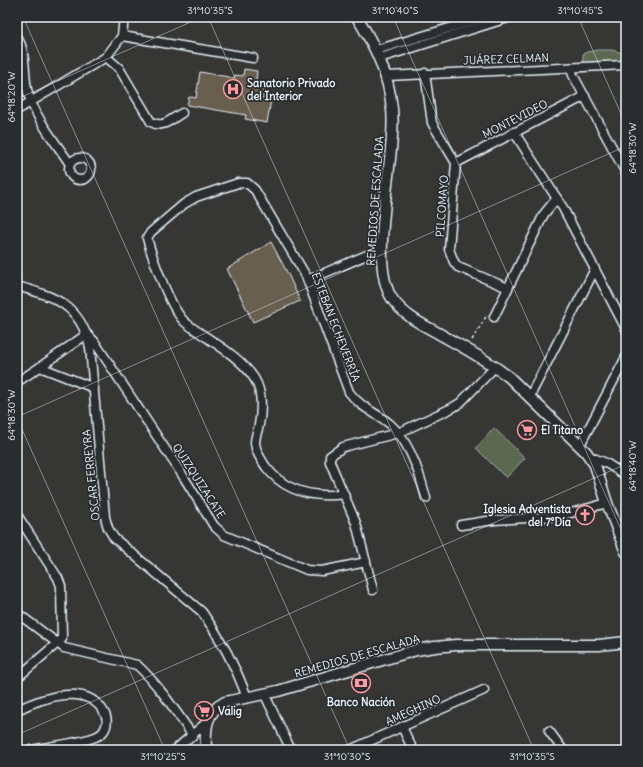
<svg xmlns="http://www.w3.org/2000/svg" width="643" height="767" viewBox="0 0 643 767" font-family="Delius,sans-serif">
	<style>
		.green { fill: #5c6850; stroke: #a2aca4 }
		.building { fill: #685f50; stroke: #e8f1f8 }
		.lines { fill: none; stroke-linecap: round; stroke-linejoin: round }
		.minor-casing { stroke: #e8f1f8; stroke-width: 11 }
		.major-casing { stroke: #e8f1f8; stroke-width: 13 }
		.path { stroke: #e8f1f8; stroke-width: 1.5; stroke-dasharray: 3 3; stroke-linecap: butt }
		.minor { stroke: #2a2d2e; stroke-width: 8 }
		.major { stroke: #2a2d2e; stroke-width: 10 }
		.ticks { fill: none; stroke: #e8f1f8; stroke-width: 1; stroke-opacity: 0.45 }
		.labels { text-anchor: middle; stroke-width: 3.5; stroke-linejoin: round; paint-order: stroke }
		.street-label { font-size: 11px; fill: #e8f1f8; stroke: #2a2d2e }
		.poi-label { font-size: 11px; font-weight: bold; fill: #e8f1f8; stroke: #2a2d2e; text-anchor: start }
		.neatline { fill: none; stroke: #e8f1f8; stroke-width: 1.5 }
		.ticks-label { font-size: 10px; text-anchor: middle; fill: #e8f1f8 }
	</style>
	<rect width="100%" height="100%" fill="#363735"/>
	<filter id="ink" filterUnits="userSpaceOnUse"><feTurbulence type="fractalNoise" baseFrequency=".025" numOctaves="2"/><feDisplacementMap in="SourceGraphic" scale="8" xChannelSelector="R" yChannelSelector="G"/><feConvolveMatrix kernelMatrix="1 2 1 2 8 2 1 2 1" color-interpolation-filters="sRGB"/></filter>
	<g filter="url(#ink)">
		<g class="green">
			<polygon points="598,50 612,50 626,54 626,63 583,65 583,54 587,52"/>
			<polygon points="17,52 23,98 17,101"/>
			<polygon points="494,428 525,458 506,478 476,448"/>
		</g>
		<g class="building">
			<polygon points="244,69 257,71 256,81 261,82 261,84 265,85 263,99 271,100 267,123 245,119 246,115 187,105 189,97 196,98 200,72 234,78 235,75 243,76"/>
			<polygon points="271,242 289,276 300,301 253,322 227,269"/>
		</g>
		<g class="lines">
			<defs>
				<g id="minor">
					<polyline points="122,36 253,58"/>
					<path d="M 17,38 C 26,48 24,76 27,89 C 32,114 56,143 70,164"/>
					<polyline points="376,50 486,17"/>
					<path d="M 106,57 L 119,68 L 151,122 C 163,129 171,119 182,113"/>
					<polyline points="380,58 511,17"/>
					<polyline points="571,68 573,75 626,173"/>
					<polyline points="425,73 432,123 456,163 449,249 454,262 458,267 508,288"/>
					<polyline points="387,76 626,65"/>
					<polyline points="17,110 106,57 122,36 124,17"/>
					<polyline points="514,132 563,208 626,329"/>
					<circle cx="80" cy="169" r="11"/>
					<polyline points="456,163 585,96"/>
					<polyline points="308,280 381,249"/>
					<path d="M 17,286 C 55,297 80,304 90,347 L 105,517 L 108,528 L 114,538 L 202,612 C 220,637 236,668 247,697"/>
					<polyline points="494,317 544,214 557,198"/>
					<polyline points="40,367 87,334 94,341 185,479 214,526 224,535 307,570 322,571 366,562"/>
					<polyline points="17,382 40,367 94,388"/>
					<polyline points="530,396 594,271"/>
					<polyline points="580,445 626,357"/>
					<polyline points="591,457 606,463 626,476"/>
					<path d="M 344,494 C 314,498 286,493 266,467 C 261,459 256,453 255,443 C 255,437 258,430 259,425 C 262,409 263,392 254,378 C 238,354 208,340 186,323 C 171,311 152,257 147,238 L 151,232 L 184,204 L 196,197 L 238,183 L 247,183 L 255,190 L 306,276 L 349,392 C 361,408 375,412 390,424 C 409,441 420,474 426,498"/>
					<polyline points="17,515 58,578 61,586 62,639 17,678"/>
					<polyline points="461,525 494,520 560,516 607,503"/>
					<polyline points="373,590 356,523 330,462 330,456 343,447 398,433 452,408 460,403 495,367"/>
					<path d="M 17,613 L 64,648 L 137,665 C 159,685 176,712 193,736"/>
					<polyline points="264,693 291,750"/>
					<path d="M 17,710 C 42,698 88,681 105,714 C 108,720 107,728 102,733 C 94,742 44,747 31,750"/>
					<polyline points="402,727 413,750"/>
					<polyline points="549,731 563,750"/>
					<polyline points="175,750 207,722"/>
					<polyline points="350,750 484,690"/>
				</g>
				<g id="major">
					<path d="M 357,17 C 375,46 389,75 392,109 C 397,158 366,263 393,300 C 406,318 426,326 445,337 C 467,349 489,362 509,377 L 586,452 L 595,465 L 607,503 L 626,552"/>
					<path d="M 206,750 C 205,730 205,712 225,702 L 278,691 L 416,650 L 435,647 L 456,645 L 599,645 L 626,642"/>
				</g>
			</defs>
			<use href="#minor" class="minor-casing"/>
			<use href="#major" class="major-casing"/>
			<polyline class="path" points="472,340 487,315"/>
			<use href="#minor" class="minor"/>
			<use href="#major" class="major"/>
		</g>
	</g>
	<path class="ticks" d="M 23,17 L 350,750M 208,17 L 534,750M 393,17 L 626,541M 578,17 L 626,125M 17,99 L 202,17M 17,417 L 626,146M 17,418 L 165,750M 17,735 L 626,464"/>
	<defs>
		<symbol id="hospital-ring" viewBox="-11 -11 22 22"><circle r="9.5" fill="#2a2d2e" stroke="#ff9aa2" stroke-width="1.5"/><path d="M-5-5h3v3.5h4V-5h3V5h-3V1.5h-4V5h-3Z" fill="#ff9aa2"/></symbol>
		<symbol id="supermarket-ring" viewBox="-11 -11 22 22"><circle r="9.5" fill="#2a2d2e" stroke="#ff9aa2" stroke-width="1.5"/><path d="M-6-5.5h2.5l.6 2H6L4.5 2H-2.5L-4.4-4H-6ZM-1.5 3.2a1.3 1.3 0 1 0 .1 0ZM3 3.2a1.3 1.3 0 1 0 .1 0Z" fill="#ff9aa2"/></symbol>
		<symbol id="church-ring" viewBox="-11 -11 22 22"><circle r="9.5" fill="#2a2d2e" stroke="#ff9aa2" stroke-width="1.5"/><path d="M-1.2-6h2.4v3.5h3.3v2.4h-3.3V6h-2.4V-.1h-3.3v-2.4h3.3Z" fill="#ff9aa2"/></symbol>
		<symbol id="bank-ring" viewBox="-11 -11 22 22"><circle r="9.5" fill="#2a2d2e" stroke="#ff9aa2" stroke-width="1.5"/><path d="M-6-4H6V4H-6ZM0-2.3a2.3 2.3 0 1 0 0 4.6a2.3 2.3 0 1 0 0-4.6Z" fill="#ff9aa2"/></symbol>
	</defs>
	<g fill-rule="evenodd">
		<use href="#hospital-ring" x="222" y="78" width="22" height="22"/>
		<use href="#supermarket-ring" x="516" y="419" width="22" height="22"/>
		<use href="#church-ring" x="574" y="504" width="22" height="22"/>
		<use href="#bank-ring" x="350" y="672" width="22" height="22"/>
		<use href="#supermarket-ring" x="193" y="700" width="22" height="22"/>
	</g>
	<g class="labels">
		<g class="street-label">
			<text transform="translate(506 59) rotate(-2)" y="4">JUÁREZ CELMAN</text>
			<text transform="translate(515 119) rotate(-27)" y="4">MONTEVIDEO</text>
			<text transform="translate(375 201) rotate(-86)" y="4">REMEDIOS DE ESCALADA</text>
			<text transform="translate(442 206) rotate(-86)" y="4">PILCOMAYO</text>
			<text transform="translate(336 327) rotate(69)" y="4">ESTEBAN ECHEVERRÍA</text>
			<text transform="translate(91 475) rotate(-96)" y="4">OSCAR FERREYRA</text>
			<text transform="translate(199 481) rotate(57)" y="4">QUIZQUIZACATE</text>
			<text transform="translate(357 656) rotate(-16)" y="4">REMEDIOS DE ESCALADA</text>
			<text transform="translate(413 710) rotate(-24)" y="4">AMEGHINO</text>
		</g>
		<g class="poi-label">
			<text x="247" y="87">Sanatorio Privado<tspan x="247" dy="13">del Interior</tspan></text>
			<text x="541" y="434">El Titano</text>
			<text x="571" y="513" text-anchor="end">Iglesia Adventista<tspan x="571" dy="13">del 7°Día</tspan></text>
			<text x="361" y="706" text-anchor="middle">Banco Nación</text>
			<text x="218" y="715">Valig</text>
		</g>
	</g>
	<rect width="643" height="767" fill="none" stroke="#2a2d2e" stroke-width="44"/>
	<rect x="22" y="22" width="599" height="723" class="neatline"/>
	<g class="ticks-label">
		<text x="210" y="14">31°10'35"S</text>
		<text x="395" y="14">31°10'40"S</text>
		<text x="580" y="14">31°10'45"S</text>
		<text transform="translate(11 97) rotate(-90)" y="4">64°18'20"W</text>
		<text transform="translate(632 148) rotate(-90)" y="4">64°18'30"W</text>
		<text transform="translate(11 415) rotate(-90)" y="4">64°18'30"W</text>
		<text transform="translate(632 466) rotate(-90)" y="4">64°18'40"W</text>
		<text x="163" y="760">31°10'25"S</text>
		<text x="347" y="760">31°10'30"S</text>
		<text x="532" y="760">31°10'35"S</text>
	</g>
</svg>
